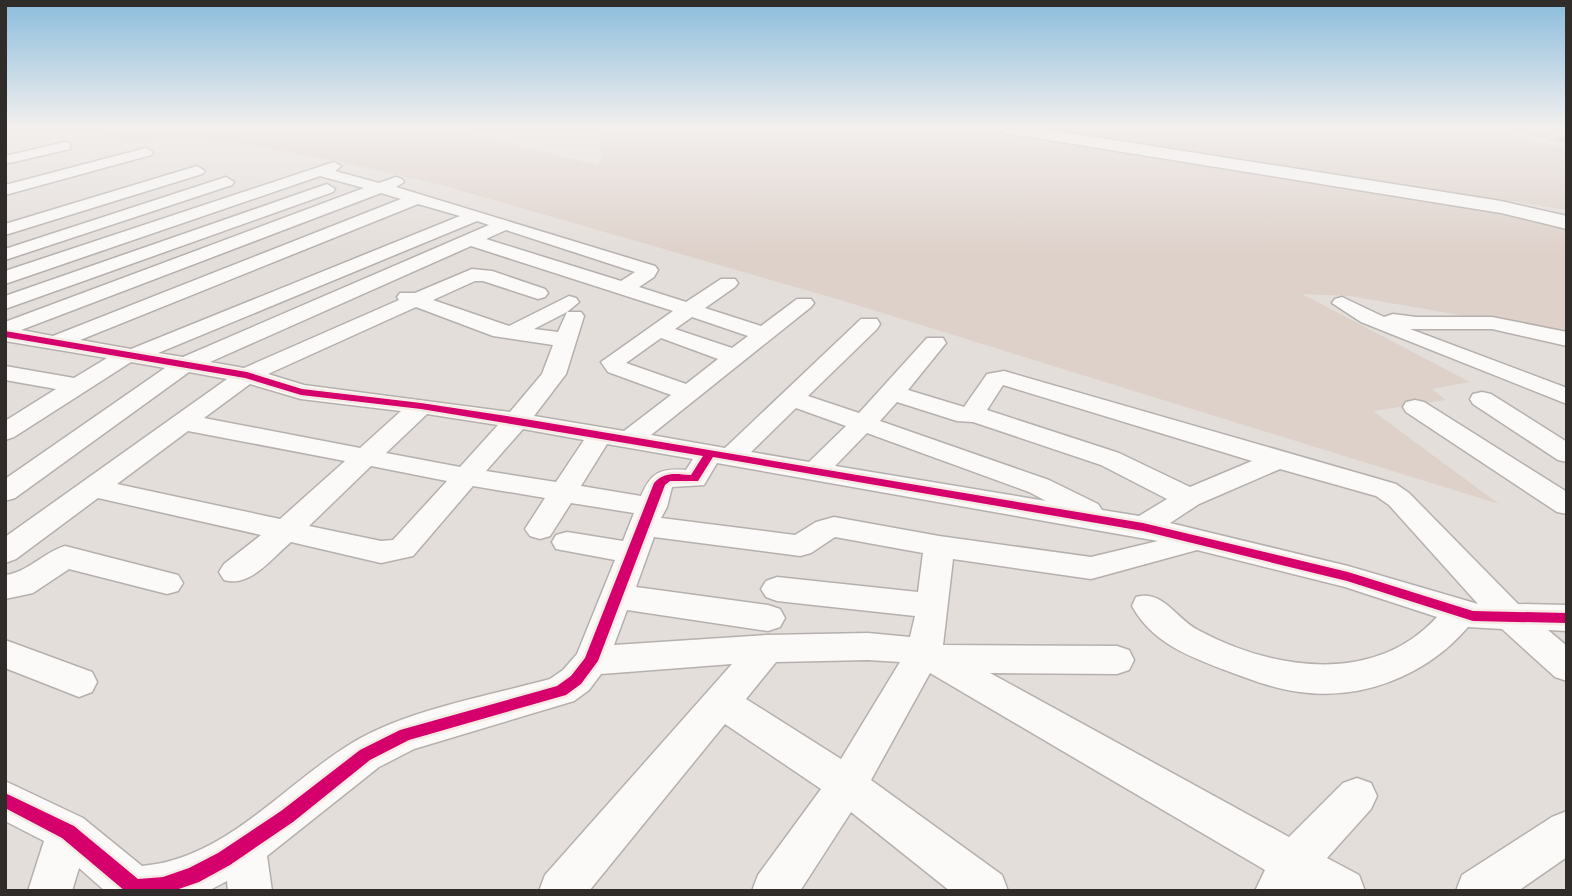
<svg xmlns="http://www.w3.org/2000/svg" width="1572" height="896" viewBox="0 0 1572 896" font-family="'Source Sans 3',sans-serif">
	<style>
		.built { fill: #ded1ca }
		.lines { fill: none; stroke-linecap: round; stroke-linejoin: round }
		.minor-casing { stroke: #b5b0ad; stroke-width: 3 }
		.major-casing { stroke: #b5b0ad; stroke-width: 3 }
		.minor { fill: #fbfaf9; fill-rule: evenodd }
		.major { fill: #fbfaf9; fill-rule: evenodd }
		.rail-casing { stroke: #c5c4c2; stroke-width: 4.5 }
		.rail { stroke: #f5eae3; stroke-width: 2.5; stroke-dasharray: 9; stroke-linecap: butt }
		.cycleway-casing { stroke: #f5eae3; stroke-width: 5 }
		.cycleway { fill: #d6006c; fill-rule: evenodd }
	</style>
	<rect width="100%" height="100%" fill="#e4deda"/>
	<g class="built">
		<polygon points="88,128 443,128 597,165 602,159 598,128 990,128 1484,208 1567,227 1567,334 1350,296 1302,294 1470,382 1432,389 1446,400 1373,411 1499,504 837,299 445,186 342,162 232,142 187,139 125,142"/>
		<polygon points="1041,128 1478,128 1567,149 1567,210"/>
	</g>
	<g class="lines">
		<defs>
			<g id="minor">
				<polygon points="65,142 70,143 70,149 5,164 5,156"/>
				<polygon points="146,148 153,152 151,155 5,195 5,185"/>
				<path d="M 334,162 L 341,166 L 335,171 L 379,183 L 396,177 L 402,179 L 404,182 L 396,187 L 655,266 L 658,270 L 654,277 L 639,287 L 686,302 L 721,279 L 735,279 L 738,283 L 735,287 L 705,308 L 761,326 L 797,299 L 811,299 L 814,303 L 811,307 L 651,435 L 725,448 L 861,319 L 877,319 L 880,324 L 877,329 L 808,396 L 859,413 L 927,338 L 943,338 L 946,343 L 908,390 L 964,407 L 987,374 L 1004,371 L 1396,484 L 1409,493 L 1518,604 L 1567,605 L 1567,631 L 1548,630 L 1567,646 L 1567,681 L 1555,677 L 1502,629 L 1468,627 C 1427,675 1362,701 1300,692 C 1273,689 1247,678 1222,669 C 1186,655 1152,642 1132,606 L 1136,597 C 1163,589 1176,619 1198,630 C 1273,670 1374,686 1437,617 L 1345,587 L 1197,550 L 1091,579 L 953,559 L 943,645 L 1117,646 L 1129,650 L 1134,660 L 1129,670 L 1117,674 L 990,673 L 1289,837 L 1343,783 L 1357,778 L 1371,783 L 1377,796 L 1371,809 L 1327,858 L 1359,875 L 1365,891 L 1255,891 L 1265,870 L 930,673 L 871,780 L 1002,875 L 1008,891 L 950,891 L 851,812 L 800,891 L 752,891 L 758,875 L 821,789 L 725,724 L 589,891 L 539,891 L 545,875 L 732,664 L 601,674 L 589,690 L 574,701 L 414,749 L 379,767 L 267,856 L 272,891 L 228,891 L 227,881 L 208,891 L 105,891 L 79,868 L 72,891 L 28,891 L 44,841 L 5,821 L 5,781 L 83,818 L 142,866 C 226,859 284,784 352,743 C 406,710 488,696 550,679 L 563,670 L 577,654 L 615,560 L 556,549 L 552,542 L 556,535 L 567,532 L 623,541 L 634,513 L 571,503 L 550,536 L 540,539 L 530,536 L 525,529 L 545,498 L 473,486 L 413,556 L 381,563 L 291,542 C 272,558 250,588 224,580 L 219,572 L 224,564 L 261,535 L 98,498 L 16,559 L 5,563 L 5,537 L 227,379 L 189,372 L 15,498 L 5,501 L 5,479 L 165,368 L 131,362 L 14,437 L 5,440 L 5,421 L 56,389 L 5,380 L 5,366 L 74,378 L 107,358 L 5,341 L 5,322 L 364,188 L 320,176 L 5,284 L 5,271 ZM 381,193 L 401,199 L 53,336 L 21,330 ZM 418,204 L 460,216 L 131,349 L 80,340 ZM 477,221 L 489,225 L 183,357 L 158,353 ZM 506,230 L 635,272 L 621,281 L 486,239 ZM 471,246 L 673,311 L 601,362 L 608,372 L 671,395 L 624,431 L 534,416 L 566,374 L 584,316 L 581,312 L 567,312 L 579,302 L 576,298 L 569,296 L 509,326 L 433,300 L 475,281 L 483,281 L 538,299 L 545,297 L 548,293 L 545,289 L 492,271 L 472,269 L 415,293 L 400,293 L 397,297 L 399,300 L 244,368 L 210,362 ZM 416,307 L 493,336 L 553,345 L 542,374 L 510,412 L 304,385 L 268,374 ZM 567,312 L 558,332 L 534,329 ZM 692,317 L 748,336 L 732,348 L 675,329 ZM 661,338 L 718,359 L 686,384 L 626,363 ZM 250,384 L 301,399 L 401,411 L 360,448 L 204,418 ZM 1003,385 L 1252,461 L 1190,487 L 1119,453 L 987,410 ZM 897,402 L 957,421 L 973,422 L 1101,465 L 1167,499 L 1139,516 L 1102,510 L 1098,504 L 1049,480 L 880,421 ZM 796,408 L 846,426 L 809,462 L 751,452 ZM 427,414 L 498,425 L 460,467 L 386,453 ZM 523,429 L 584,440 L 556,482 L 486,471 ZM 188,431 L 345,461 L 280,519 L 117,484 ZM 867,433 L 1029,492 L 1046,501 L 835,466 ZM 607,444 L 693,459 L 686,470 C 661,468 651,472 641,496 L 581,486 ZM 717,463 L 1158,541 L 1091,557 L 939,536 L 834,517 L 816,522 L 795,535 L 661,518 L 667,507 L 672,487 L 704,485 ZM 371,466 L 447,481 L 393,540 L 381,541 L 309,526 ZM 1280,469 L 1376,496 L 1389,505 L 1478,604 L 1348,566 L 1170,523 L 1199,504 ZM 654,537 L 800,556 L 811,553 L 835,537 L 923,553 L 918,592 L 777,577 L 766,581 L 761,589 L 766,597 L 777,601 L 915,616 L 910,637 L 868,633 L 767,635 L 614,645 L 627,610 L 768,631 L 780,627 L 785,618 L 780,609 L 768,605 L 636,587 ZM 868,660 L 900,662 L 841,759 L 746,699 L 776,662 Z"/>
				<polygon points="197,166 205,171 202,174 5,235 5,224"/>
				<polygon points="226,177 234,182 232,185 5,260 5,249"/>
				<polygon points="327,184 335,189 333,192 5,309 5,296"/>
				<polygon points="1342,297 1384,317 1393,314 1416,317 1492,317 1567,332 1567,346 1492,329 1410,329 1567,388 1567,404 1361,322 1332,303 1335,299"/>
				<polygon points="1482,392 1491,394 1567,442 1567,462 1558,460 1473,404 1470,399 1473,394"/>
				<polygon points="1415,400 1424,402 1567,492 1567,514 1557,512 1406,412 1403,407 1406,402"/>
				<path d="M 65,546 L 178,575 L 183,583 L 178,591 L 167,594 L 69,569 L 33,593 L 5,599 L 5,575 C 27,573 44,552 65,546 Z"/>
				<polygon points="5,640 92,672 97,682 92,692 79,697 5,668"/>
				<polygon points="1567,811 1567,857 1518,891 1456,891 1462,875 1552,817"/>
			</g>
			<polygon id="major" points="997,128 1038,128 1501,201 1567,216 1567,229 1501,213 1005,133"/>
		</defs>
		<use href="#minor" class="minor-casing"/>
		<use href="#major" class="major-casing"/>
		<use href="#minor" class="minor"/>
		<use href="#major" class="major"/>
		<defs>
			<g id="rail">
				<polyline points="1512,128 1567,141"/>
				<polyline points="1559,128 1567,130"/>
			</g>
		</defs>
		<use href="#rail" class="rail-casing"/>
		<use href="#rail" class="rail"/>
		<defs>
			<path id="cycleway" d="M 5,331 L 247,372 L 302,389 L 421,403 L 519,418 L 1143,523 L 1348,572 L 1473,611 L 1567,613 L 1567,623 L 1473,621 L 1347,581 L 1143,531 L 713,457 L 698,481 L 670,481 L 665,485 L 598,661 L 581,684 L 566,695 L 409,740 L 370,760 L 293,822 L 230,865 L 199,882 L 173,891 L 125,891 L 62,838 L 5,808 L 5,793 L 74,826 L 138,879 L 163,877 L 189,868 L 218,853 L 281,811 L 360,750 L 400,730 L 557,686 L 571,676 L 585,658 L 654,483 C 665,471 676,474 691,475 L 703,456 L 421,409 L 301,395 L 245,378 L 5,337 Z"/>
		</defs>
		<use href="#cycleway" class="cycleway-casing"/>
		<use href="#cycleway" class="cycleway"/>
	</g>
	<linearGradient id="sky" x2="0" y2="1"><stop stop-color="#8abcdc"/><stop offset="0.5" stop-color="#f3f0ee"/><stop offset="1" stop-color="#f3f0ee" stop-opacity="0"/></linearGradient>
	<rect width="1572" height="254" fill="url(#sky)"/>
	<rect width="1572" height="896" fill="none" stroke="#302c29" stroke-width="14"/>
</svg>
